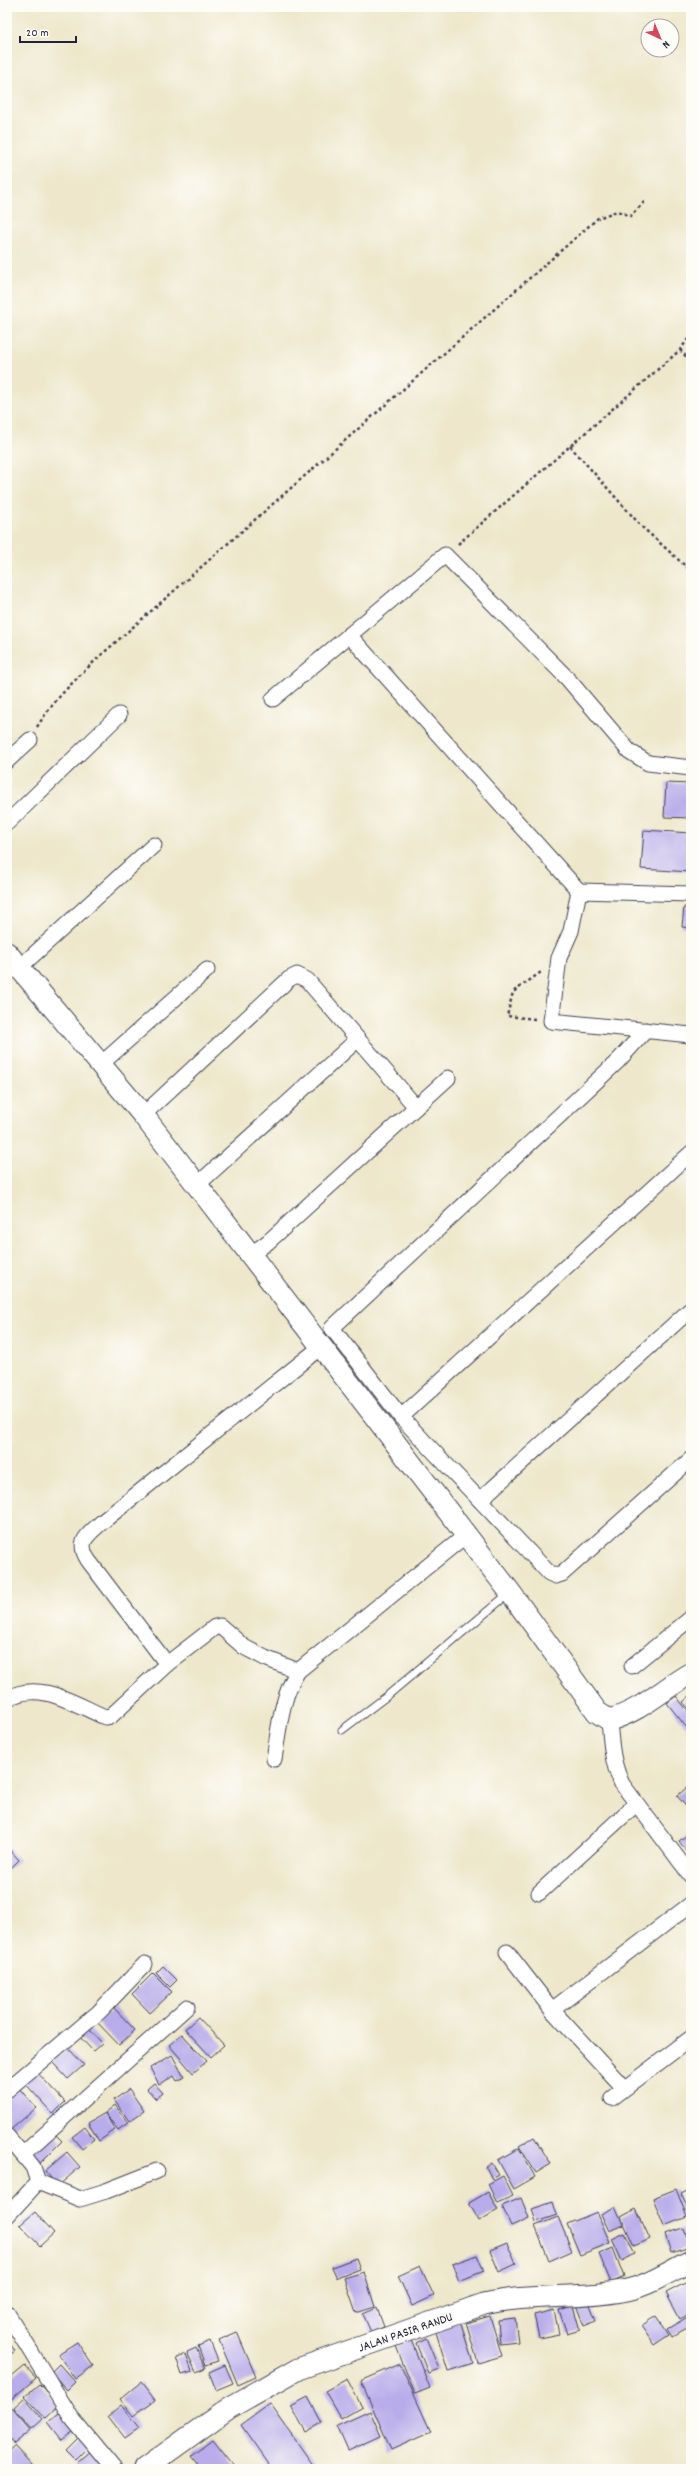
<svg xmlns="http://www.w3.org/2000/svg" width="698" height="2476" viewBox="0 0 698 2476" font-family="Dekko,sans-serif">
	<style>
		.building { fill: #b8acea }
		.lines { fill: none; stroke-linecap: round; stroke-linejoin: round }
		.lane-casing { stroke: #414051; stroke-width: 9 }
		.street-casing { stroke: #414051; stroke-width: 17 }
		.secondary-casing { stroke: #414051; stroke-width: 23 }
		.path { stroke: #414051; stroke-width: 2.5; stroke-dasharray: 3 3; stroke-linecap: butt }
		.lane { stroke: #fff; stroke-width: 7 }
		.street { stroke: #fff; stroke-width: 15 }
		.secondary { stroke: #fff; stroke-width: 21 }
		.labels { text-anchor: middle; stroke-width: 3; stroke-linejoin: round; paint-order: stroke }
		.street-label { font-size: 13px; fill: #22223b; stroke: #fdfcf7 }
	</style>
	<rect width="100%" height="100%" fill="#fdfcf7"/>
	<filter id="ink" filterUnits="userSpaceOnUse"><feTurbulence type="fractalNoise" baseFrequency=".025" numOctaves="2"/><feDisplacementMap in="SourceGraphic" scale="8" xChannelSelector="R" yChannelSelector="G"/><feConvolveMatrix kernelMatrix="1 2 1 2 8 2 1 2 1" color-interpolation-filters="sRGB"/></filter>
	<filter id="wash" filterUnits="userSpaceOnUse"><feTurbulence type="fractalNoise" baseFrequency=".012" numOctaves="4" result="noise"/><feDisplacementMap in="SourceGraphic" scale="16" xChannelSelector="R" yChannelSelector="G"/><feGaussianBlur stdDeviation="0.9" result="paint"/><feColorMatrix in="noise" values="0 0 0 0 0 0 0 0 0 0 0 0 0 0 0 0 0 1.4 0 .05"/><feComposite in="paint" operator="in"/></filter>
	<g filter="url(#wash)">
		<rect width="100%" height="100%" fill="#eee7cb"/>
		<g id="blocks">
			<g class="building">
				<polygon points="666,783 691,784 691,818 664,817"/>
				<polygon points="644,830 691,833 691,872 641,869"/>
				<polygon points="684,907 691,908 691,928 682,927"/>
				<polygon points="691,1695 691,1712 683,1702"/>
				<polygon points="676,1696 691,1715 691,1725 687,1728 667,1703"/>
				<polygon points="691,1784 691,1812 677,1796"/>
				<polygon points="691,1832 691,1857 679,1841"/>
				<polygon points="7,1847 19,1860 9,1870 7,1867"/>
				<polygon points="163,1966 177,1980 170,1987 156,1973"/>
				<polygon points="153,1973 172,1992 150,2013 132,1994"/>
				<polygon points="114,2008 135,2030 119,2045 98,2023"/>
				<polygon points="198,2017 224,2045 211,2057 185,2029"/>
				<polygon points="88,2028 102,2043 93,2051 79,2036"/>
				<polygon points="182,2034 207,2061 193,2073 169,2045"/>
				<polygon points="68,2048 84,2065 68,2079 52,2062"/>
				<polygon points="172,2055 184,2077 177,2081 174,2076 159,2084 150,2068"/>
				<polygon points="34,2069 65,2102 53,2114 22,2080"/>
				<polygon points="154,2083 163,2093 156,2099 147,2089"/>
				<polygon points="18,2087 36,2108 8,2132 7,2096"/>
				<polygon points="129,2089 144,2111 129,2121 114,2100"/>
				<polygon points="115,2105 128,2123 118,2130 105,2113"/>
				<polygon points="105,2113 115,2130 99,2141 88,2123"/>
				<polygon points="85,2127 94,2139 82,2149 72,2137"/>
				<polygon points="53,2132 62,2141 37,2166 29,2157"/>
				<polygon points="534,2137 551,2164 536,2173 519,2146"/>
				<polygon points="519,2148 535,2177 514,2189 498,2160"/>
				<polygon points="67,2152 80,2167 58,2186 45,2171"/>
				<polygon points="492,2163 499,2175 492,2179 486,2167"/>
				<polygon points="503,2176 513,2196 497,2203 488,2184"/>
				<polygon points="676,2189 687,2217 664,2226 653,2198"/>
				<polygon points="691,2189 691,2215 681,2194"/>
				<polygon points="488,2192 498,2210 479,2221 469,2203"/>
				<polygon points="521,2198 529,2218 511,2226 502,2206"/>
				<polygon points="553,2202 557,2215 536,2222 532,2209"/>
				<polygon points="615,2207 623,2225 609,2231 601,2214"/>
				<polygon points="636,2209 650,2239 634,2246 621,2217"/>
				<polygon points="35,2212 54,2233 40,2246 20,2225"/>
				<polygon points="597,2212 610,2243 580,2255 567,2224"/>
				<polygon points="558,2217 572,2251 549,2261 535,2226"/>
				<polygon points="684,2228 690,2247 671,2253 665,2234"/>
				<polygon points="625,2233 635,2254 622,2261 612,2239"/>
				<polygon points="507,2243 516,2264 499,2272 490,2250"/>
				<polygon points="613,2248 624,2277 611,2283 599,2254"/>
				<polygon points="477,2255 484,2271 459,2281 452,2264"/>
				<polygon points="356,2258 360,2269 337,2278 332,2267"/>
				<polygon points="420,2266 434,2296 412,2306 398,2276"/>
				<polygon points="364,2272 375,2307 356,2313 344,2278"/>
				<polygon points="691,2280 691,2313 680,2319 666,2293"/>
				<polygon points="588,2301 596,2321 584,2326 576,2305"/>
				<polygon points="573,2306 580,2330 567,2334 559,2310"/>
				<polygon points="377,2308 384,2327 371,2332 363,2314"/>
				<polygon points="554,2310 559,2334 539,2338 534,2315"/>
				<polygon points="691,2315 691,2326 672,2337 667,2329"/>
				<polygon points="490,2316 502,2356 478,2363 466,2323"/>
				<polygon points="656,2316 669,2335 654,2345 641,2326"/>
				<polygon points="515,2318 518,2342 500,2344 498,2320"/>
				<polygon points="460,2321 473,2363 448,2371 435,2329"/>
				<polygon points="237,2332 256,2377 238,2385 219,2340"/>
				<polygon points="426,2338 439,2369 428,2373 416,2343"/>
				<polygon points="411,2340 430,2388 415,2394 396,2346"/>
				<polygon points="210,2341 218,2361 205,2365 198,2346"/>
				<polygon points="9,2342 15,2351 7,2357 7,2344"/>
				<polygon points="77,2342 93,2366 75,2379 58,2354"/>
				<polygon points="196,2348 205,2368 196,2372 187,2352"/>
				<polygon points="186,2354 192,2372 182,2375 176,2357"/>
				<polygon points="59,2364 75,2382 67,2390 51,2372"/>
				<polygon points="400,2364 431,2432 391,2450 361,2381"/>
				<polygon points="225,2365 233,2383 216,2390 209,2372"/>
				<polygon points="25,2366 36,2378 7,2403 7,2381"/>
				<polygon points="347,2379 362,2407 341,2419 325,2391"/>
				<polygon points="141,2382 155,2400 133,2416 120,2399"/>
				<polygon points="39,2384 59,2405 45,2418 25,2396"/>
				<polygon points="308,2397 322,2423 306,2432 291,2406"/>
				<polygon points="24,2398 43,2419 32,2429 13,2408"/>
				<polygon points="270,2404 316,2469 272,2469 241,2425"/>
				<polygon points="121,2405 139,2428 125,2438 108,2416"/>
				<polygon points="11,2407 31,2430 14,2444 7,2436 7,2410"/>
				<polygon points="64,2409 79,2427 62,2440 48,2422"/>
				<polygon points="370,2411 381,2436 348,2451 337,2426"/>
				<polygon points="80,2436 90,2446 76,2460 66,2450"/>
				<polygon points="213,2440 236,2469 202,2469 192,2456"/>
				<polygon points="14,2446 33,2466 31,2469 11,2469 7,2465 7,2452"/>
				<polygon points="92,2450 106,2465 102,2469 82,2469 77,2463"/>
			</g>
		</g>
	</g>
	<g filter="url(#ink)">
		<use href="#blocks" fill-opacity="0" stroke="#414051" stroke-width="1"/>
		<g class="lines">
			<defs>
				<polyline id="lane" points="342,1730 387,1696 508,1594"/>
				<g id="street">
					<polyline points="349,635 579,891"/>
					<polyline points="273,699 445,555 567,678 629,751 648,763 691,768"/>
					<polyline points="7,761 30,740"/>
					<polyline points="7,823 119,715"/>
					<polyline points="691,894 579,891 571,931 559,958 551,1021 691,1035"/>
					<polyline points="19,968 154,845"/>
					<polyline points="646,1030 618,1061 332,1328 401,1417 549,1573 556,1576 562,1574 691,1459"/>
					<polyline points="101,1064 207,970"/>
					<polyline points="143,1115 289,979 297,975 307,980 416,1107"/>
					<polyline points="196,1186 358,1039"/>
					<polyline points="250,1255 268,1242 448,1078"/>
					<polyline points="401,1417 691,1153"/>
					<polyline points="480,1500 691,1309"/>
					<path d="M 167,1664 L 88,1560 C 76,1541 88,1535 102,1522 L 322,1346"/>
					<polyline points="632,1666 691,1618"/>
					<path d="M 7,1699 C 39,1679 76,1705 105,1717 L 111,1716 L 167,1664 L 215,1627 L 220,1626 L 244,1647 L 265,1658 L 298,1671"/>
					<path d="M 609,1720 C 611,1744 612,1763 622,1784 L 691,1876"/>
					<path d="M 274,1759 C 279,1729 281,1697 298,1671 L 465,1536"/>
					<polyline points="539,1893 636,1804"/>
					<polyline points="507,1952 552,2010"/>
					<polyline points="624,2088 552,2010 691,1904"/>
					<polyline points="7,2090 99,2012 145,1964"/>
					<polyline points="612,2098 691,2038"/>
					<polyline points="7,2136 33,2167 38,2182 7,2216"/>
					<polyline points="23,2154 187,2007"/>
					<polyline points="38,2182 80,2199 106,2191 157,2171"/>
					<polyline points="7,2313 71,2417 114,2469"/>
				</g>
				<g id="secondary">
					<path d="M 7,953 L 143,1115 L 510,1592 L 597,1712 L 609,1720 C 640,1712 664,1688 691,1673"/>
					<path d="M 144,2469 L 229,2408 L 298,2369 L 484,2304 C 531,2293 580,2300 627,2290 C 650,2285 670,2271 691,2261"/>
				</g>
			</defs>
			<use href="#lane" class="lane-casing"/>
			<use href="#street" class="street-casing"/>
			<use href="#secondary" class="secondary-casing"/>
			<g class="path">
				<polyline points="680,350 691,362"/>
				<polyline points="570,446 642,527 691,571"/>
				<polyline points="458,544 680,350 691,335"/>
				<path d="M 37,727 C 54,699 77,678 100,656 L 598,218 L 617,211 L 631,216 L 646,200"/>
				<polyline points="535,1019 507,1016 513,992 541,972"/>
			</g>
			<use href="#lane" class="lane"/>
			<use href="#street" class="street"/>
			<use href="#secondary" class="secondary"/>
		</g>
	</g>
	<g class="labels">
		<g class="street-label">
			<text transform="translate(405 2331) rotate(-19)" y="5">JALAN PASIR RANDU</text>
		</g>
	</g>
	<rect width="698" height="2476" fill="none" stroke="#fdfcf7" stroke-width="24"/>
	<g transform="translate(660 38) rotate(136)"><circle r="19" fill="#fdfcf7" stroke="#a5a5ac"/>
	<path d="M0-3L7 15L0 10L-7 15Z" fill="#d1495b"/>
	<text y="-6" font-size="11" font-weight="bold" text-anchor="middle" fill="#22223b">N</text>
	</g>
	<path d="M20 36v6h56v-6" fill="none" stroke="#22223b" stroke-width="2"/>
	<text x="26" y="36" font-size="12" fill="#22223b" stroke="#fdfcf7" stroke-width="3" paint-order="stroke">20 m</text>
</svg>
